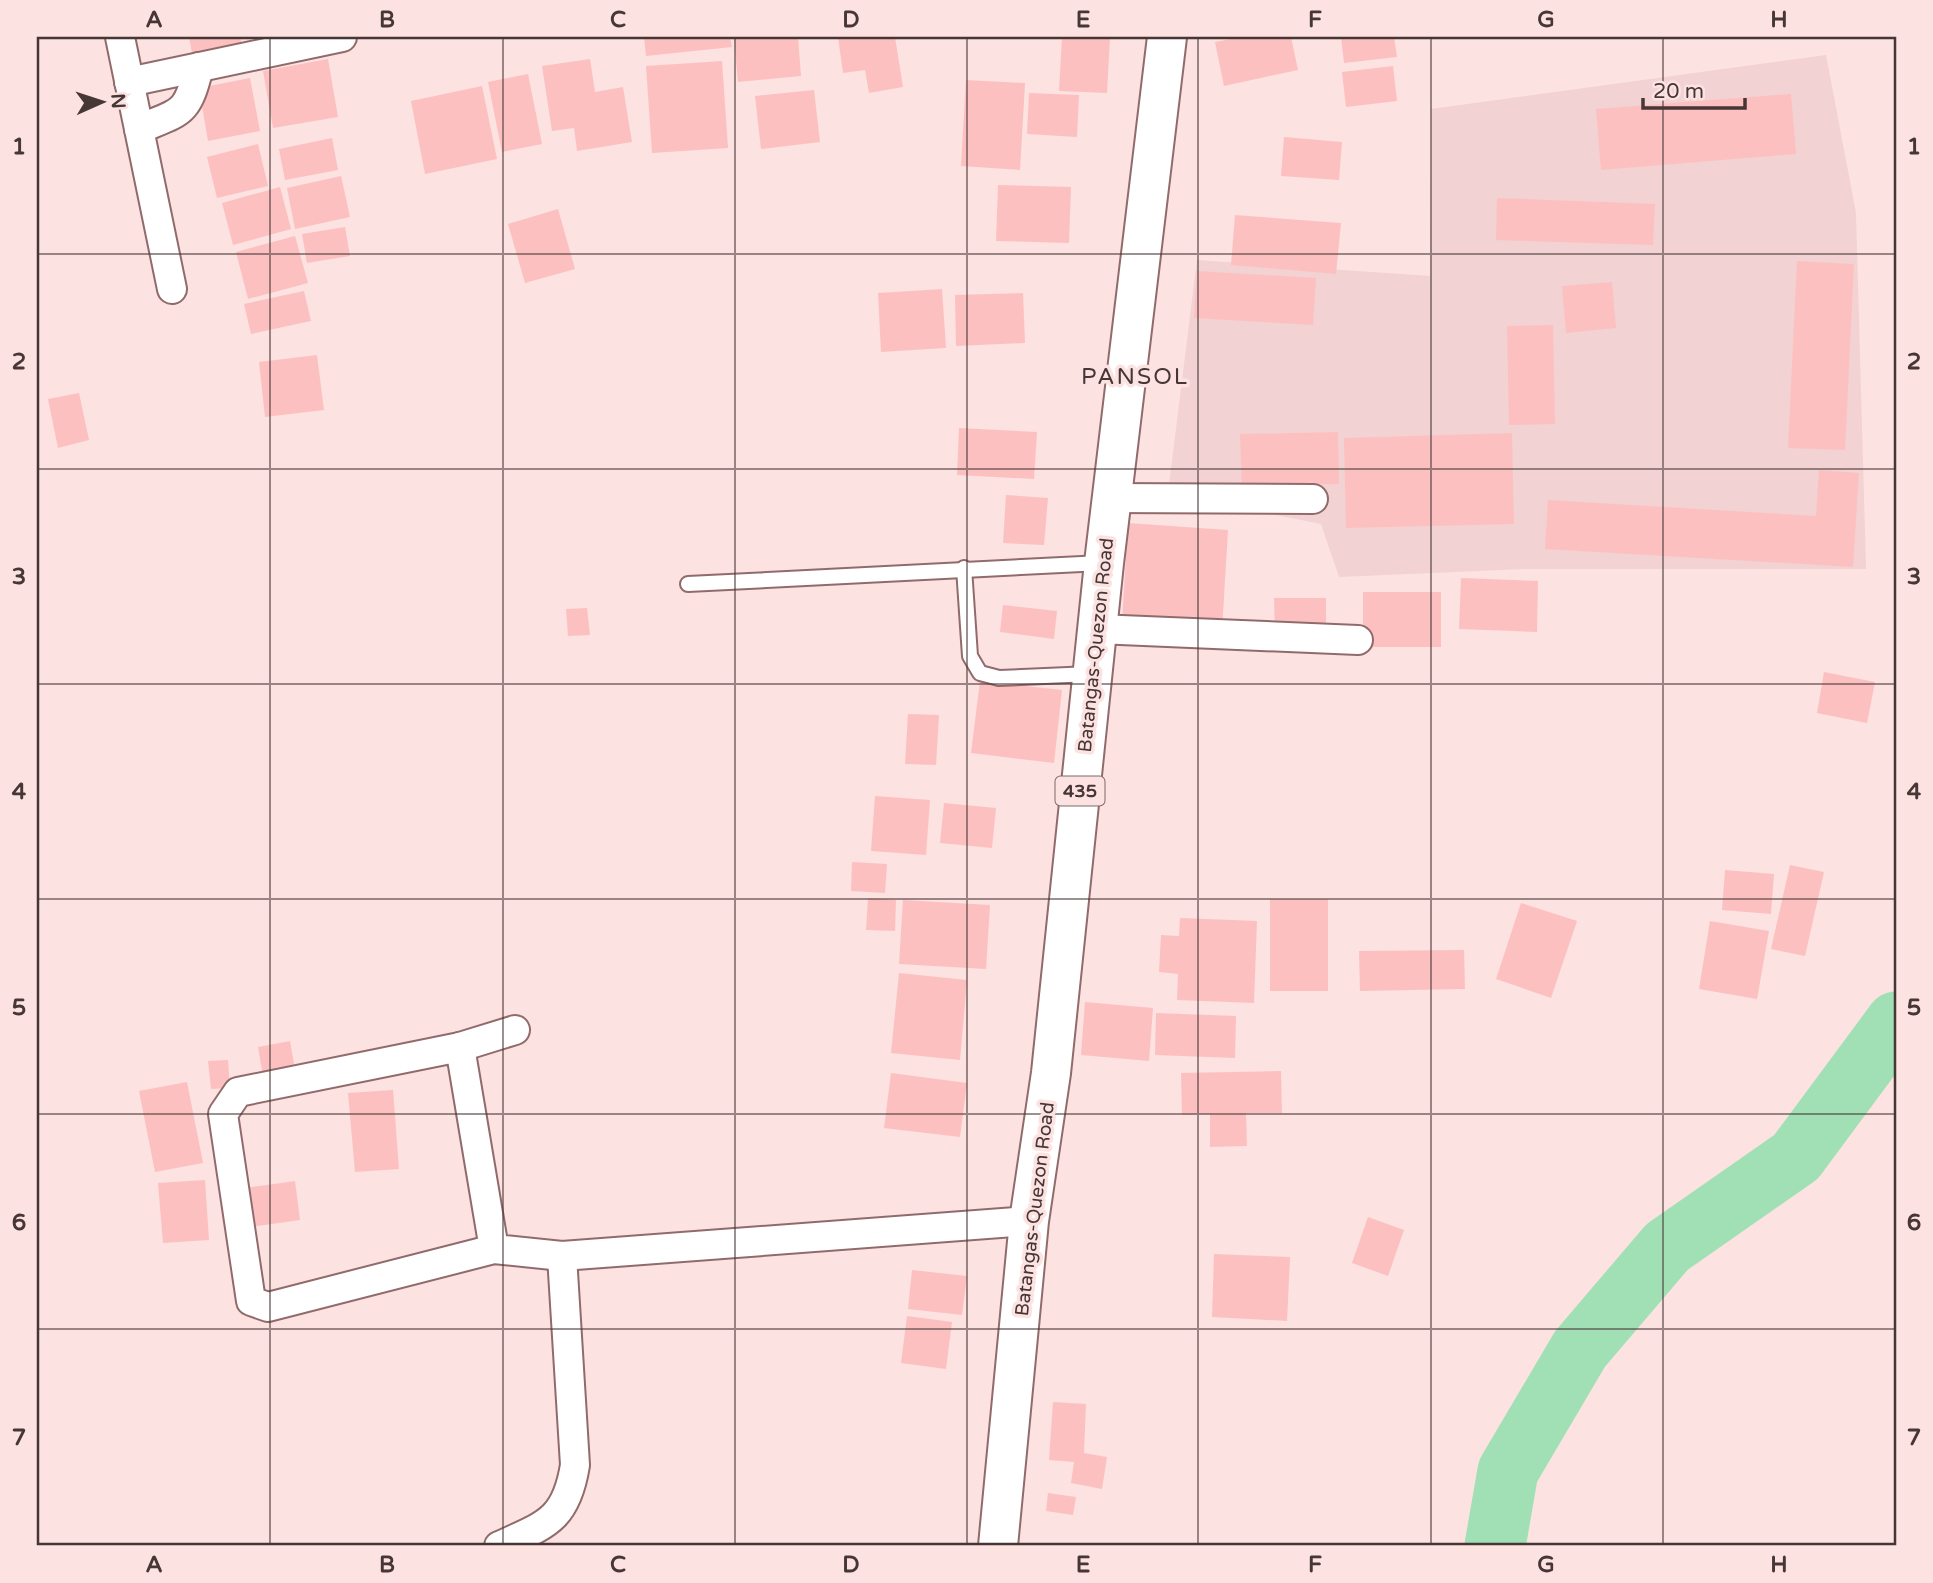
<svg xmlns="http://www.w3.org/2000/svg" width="1933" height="1583" viewBox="0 0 1933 1583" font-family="'Varela Round',sans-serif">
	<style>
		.built { fill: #f2d2d2 }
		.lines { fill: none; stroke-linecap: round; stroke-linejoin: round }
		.river { stroke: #a0e0b4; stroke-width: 61 }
		.building { fill: #fdc0c0 }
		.lane-casing { stroke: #916b6b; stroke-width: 18 }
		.street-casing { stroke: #916b6b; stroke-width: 32 }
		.primary-casing { stroke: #916b6b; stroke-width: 42 }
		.lane { stroke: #fff; stroke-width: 14 }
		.street { stroke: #fff; stroke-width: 28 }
		.primary { stroke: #fff; stroke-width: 38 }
		.grid { fill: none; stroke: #473636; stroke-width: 2; stroke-opacity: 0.55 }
		.labels { text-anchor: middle; stroke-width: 7; stroke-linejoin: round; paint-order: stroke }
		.shield { fill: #fce2e1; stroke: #7d6a69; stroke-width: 2 }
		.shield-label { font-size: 18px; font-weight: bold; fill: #473636 }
		.street-label { font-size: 19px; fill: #473636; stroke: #fce2e1 }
		.quarter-label { font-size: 23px; letter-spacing: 2px; fill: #473636; stroke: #fce2e1 }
		.neatline { fill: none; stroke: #473636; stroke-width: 2.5 }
		.grid-label { font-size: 23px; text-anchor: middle; font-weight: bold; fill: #473636 }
	</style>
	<rect width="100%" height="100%" fill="#fce2e1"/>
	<polygon class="built" points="1826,55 1856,213 1866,569 1524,569 1339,577 1321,524 1168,493 1197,260 1430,276 1431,109"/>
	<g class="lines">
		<polyline class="river" points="1495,1546 1508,1471 1580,1349 1667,1247 1796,1157 1896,1022"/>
	</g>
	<g class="building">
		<polygon points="189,37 240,37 242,45 192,53"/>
		<polygon points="644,37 730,37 732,47 646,56"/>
		<polygon points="759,37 798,37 801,76 738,82 734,39"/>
		<polygon points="838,37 895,37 903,87 869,93 865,70 843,73"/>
		<polygon points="1062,37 1110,37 1107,93 1059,91"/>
		<polygon points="1242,37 1291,37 1298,70 1224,86 1215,42"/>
		<polygon points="1341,37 1394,37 1397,57 1344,63"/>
		<polygon points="328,59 338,117 273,128 263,71"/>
		<polygon points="590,59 595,92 623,87 632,142 577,151 574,128 552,131 542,66"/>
		<polygon points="722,61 728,148 652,153 646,66"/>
		<polygon points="1393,66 1397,101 1346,107 1342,72"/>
		<polygon points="528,74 542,144 502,152 488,82"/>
		<polygon points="250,78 260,131 208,141 199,88"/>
		<polygon points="966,80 1025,83 1020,170 961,166"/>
		<polygon points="482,86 497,159 425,174 411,101"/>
		<polygon points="814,90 820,142 761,149 755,96"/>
		<polygon points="1029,93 1079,95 1077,137 1027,134"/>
		<polygon points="1791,94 1796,154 1601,170 1596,109"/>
		<polygon points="1284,137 1342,142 1339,180 1281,176"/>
		<polygon points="332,138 338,170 285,180 279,149"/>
		<polygon points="258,144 268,186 217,198 207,157"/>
		<polygon points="341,176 350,217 295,229 287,188"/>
		<polygon points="998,185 1071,187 1069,243 996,241"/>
		<polygon points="280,187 291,229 233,245 222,203"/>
		<polygon points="1497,198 1655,204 1653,245 1496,240"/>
		<polygon points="558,209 575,269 525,283 508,224"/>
		<polygon points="1235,215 1341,223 1336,274 1231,265"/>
		<polygon points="345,227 350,256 307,263 302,234"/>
		<polygon points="295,236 308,283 248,299 236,252"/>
		<polygon points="1797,261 1854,264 1845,450 1788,448"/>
		<polygon points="1197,271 1316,278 1313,325 1194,318"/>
		<polygon points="1612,282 1616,328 1566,333 1562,286"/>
		<polygon points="942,289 946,348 881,352 878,293"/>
		<polygon points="304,291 311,321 251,334 244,304"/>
		<polygon points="1023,293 1025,343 956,346 955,295"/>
		<polygon points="1553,325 1555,424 1509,425 1507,326"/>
		<polygon points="317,355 324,410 265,417 259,362"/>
		<polygon points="79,393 89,440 58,448 48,399"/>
		<polygon points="959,428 1037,432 1034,479 957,475"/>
		<polygon points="1338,432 1339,484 1242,486 1240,434"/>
		<polygon points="1512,433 1514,524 1346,528 1344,438"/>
		<polygon points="1819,470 1859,473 1853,567 1545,549 1548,500 1816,516"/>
		<polygon points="1006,495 1048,498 1044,545 1003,543"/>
		<polygon points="1128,523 1228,530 1222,630 1122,623"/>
		<polygon points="1461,578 1538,581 1537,632 1459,629"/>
		<rect x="1363" y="592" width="78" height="55"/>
		<polygon points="1274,598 1326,598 1326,633 1275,634"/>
		<polygon points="1003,605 1057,611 1054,639 1000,632"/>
		<polygon points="587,608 590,635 568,636 566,609"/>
		<polygon points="1824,672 1875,682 1867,723 1817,713"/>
		<polygon points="980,681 1062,690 1054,763 971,753"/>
		<polygon points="908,714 939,715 936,765 905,764"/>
		<polygon points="875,796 930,800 926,855 871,851"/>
		<polygon points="944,803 996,808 992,848 940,843"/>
		<polygon points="852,862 887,864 885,893 851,891"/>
		<polygon points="1790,865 1824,872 1805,956 1771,949"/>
		<polygon points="1725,870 1774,874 1771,914 1722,910"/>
		<polygon points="868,898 896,900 895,931 866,930"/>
		<rect x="1270" y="899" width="58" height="92"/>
		<polygon points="903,900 990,905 986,969 899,964"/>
		<polygon points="1521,903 1577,921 1551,998 1496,979"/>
		<polygon points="1180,918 1257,921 1254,1003 1177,1000 1178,974 1159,972 1161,935 1179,936"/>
		<polygon points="1710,921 1769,931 1757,999 1699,989"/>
		<polygon points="1464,950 1465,989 1360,991 1359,951"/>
		<polygon points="899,973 967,980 960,1060 891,1053"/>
		<polygon points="1085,1002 1153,1008 1149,1061 1081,1055"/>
		<polygon points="1156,1013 1236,1016 1235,1058 1155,1055"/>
		<polygon points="290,1041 296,1076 264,1082 258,1047"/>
		<polygon points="228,1060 230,1088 211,1089 208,1061"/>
		<polygon points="1281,1071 1282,1113 1246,1113 1247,1146 1210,1147 1210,1114 1182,1115 1181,1073"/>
		<polygon points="891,1073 967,1083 960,1137 884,1128"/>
		<polygon points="187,1082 203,1163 155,1172 139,1091"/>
		<polygon points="393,1090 399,1169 355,1172 348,1093"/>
		<polygon points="205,1180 209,1240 163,1243 158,1183"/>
		<polygon points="295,1181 300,1220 251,1227 245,1188"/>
		<polygon points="1368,1217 1404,1230 1388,1276 1352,1263"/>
		<polygon points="1214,1254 1290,1257 1287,1321 1212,1317"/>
		<polygon points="912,1270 967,1276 962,1315 908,1309"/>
		<polygon points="907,1316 952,1322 946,1369 901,1363"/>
		<polygon points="1053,1402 1086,1404 1084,1453 1107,1457 1102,1489 1071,1483 1074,1462 1049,1460"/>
		<polygon points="1048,1493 1076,1497 1073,1515 1046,1511"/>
	</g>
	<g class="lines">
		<defs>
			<g id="lane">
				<polyline points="964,568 970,656 980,673 999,678 1091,674"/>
				<polyline points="688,584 1102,563"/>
			</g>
			<g id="street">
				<polyline points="120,37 172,289"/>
				<polyline points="129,82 342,37"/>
				<path d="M 139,129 C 182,111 187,115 199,67"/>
				<polyline points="1111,498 1313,499"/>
				<polyline points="1097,629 1358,640"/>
				<polyline points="460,1047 515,1030"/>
				<polyline points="494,1249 460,1047 238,1092 223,1114 251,1301 268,1307 494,1249 562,1256 1029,1221"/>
				<path d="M 499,1546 C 545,1525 566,1521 575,1465 L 562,1256"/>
			</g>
			<polyline id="primary" points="998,1546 1029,1221 1051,1073 1104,563 1167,37"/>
		</defs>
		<use href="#lane" class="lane-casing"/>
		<use href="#street" class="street-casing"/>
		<use href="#primary" class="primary-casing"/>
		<use href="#lane" class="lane"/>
		<use href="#street" class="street"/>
		<use href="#primary" class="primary"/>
	</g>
	<path class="grid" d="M 270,37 L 270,1546M 503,37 L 503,1546M 735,37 L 735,1546M 967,37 L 967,1546M 1198,37 L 1198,1546M 1431,37 L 1431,1546M 1663,37 L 1663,1546M 37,254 L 1896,254M 37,469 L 1896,469M 37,684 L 1896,684M 37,899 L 1896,899M 37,1114 L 1896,1114M 37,1329 L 1896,1329"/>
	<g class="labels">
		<rect class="shield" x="1055.5" y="776.5" width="49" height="29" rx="5"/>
		<g class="shield-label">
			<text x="1080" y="797">435</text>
		</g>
		<g class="street-label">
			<text transform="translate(1095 645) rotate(-84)" y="7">Batangas-Quezon Road</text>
			<text transform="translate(1034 1209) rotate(-83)" y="7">Batangas-Quezon Road</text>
		</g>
		<g class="quarter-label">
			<text x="1135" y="384">PANSOL</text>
		</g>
	</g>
	<rect width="1933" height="1583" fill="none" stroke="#fce2e1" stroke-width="77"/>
	<g transform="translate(102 102) rotate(87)" stroke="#fce2e1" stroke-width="5" paint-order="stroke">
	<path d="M0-5L12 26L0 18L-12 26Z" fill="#473636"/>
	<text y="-10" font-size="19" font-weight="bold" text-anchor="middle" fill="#473636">N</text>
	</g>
	<path d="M1643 98v10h102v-10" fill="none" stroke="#473636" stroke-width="3.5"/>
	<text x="1653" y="98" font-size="21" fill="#473636" stroke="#fce2e1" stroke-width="5" paint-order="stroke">20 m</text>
	<rect x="38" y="38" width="1857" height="1506" class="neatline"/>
	<g class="grid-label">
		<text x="154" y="27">A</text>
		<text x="387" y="27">B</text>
		<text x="618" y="27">C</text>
		<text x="851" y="27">D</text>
		<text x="1083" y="27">E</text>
		<text x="1315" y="27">F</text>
		<text x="1546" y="27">G</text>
		<text x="1779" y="27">H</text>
		<text x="19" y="154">1</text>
		<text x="1914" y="154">1</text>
		<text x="19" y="369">2</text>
		<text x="1914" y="369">2</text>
		<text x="19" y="584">3</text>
		<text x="1914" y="584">3</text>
		<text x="19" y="799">4</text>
		<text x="1914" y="799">4</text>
		<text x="19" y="1015">5</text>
		<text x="1914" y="1015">5</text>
		<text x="19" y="1230">6</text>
		<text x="1914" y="1230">6</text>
		<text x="19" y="1445">7</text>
		<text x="1914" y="1445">7</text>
		<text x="154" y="1572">A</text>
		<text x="387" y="1572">B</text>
		<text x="618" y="1572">C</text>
		<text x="851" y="1572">D</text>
		<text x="1083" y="1572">E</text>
		<text x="1315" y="1572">F</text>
		<text x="1546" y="1572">G</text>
		<text x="1779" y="1572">H</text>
	</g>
</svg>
